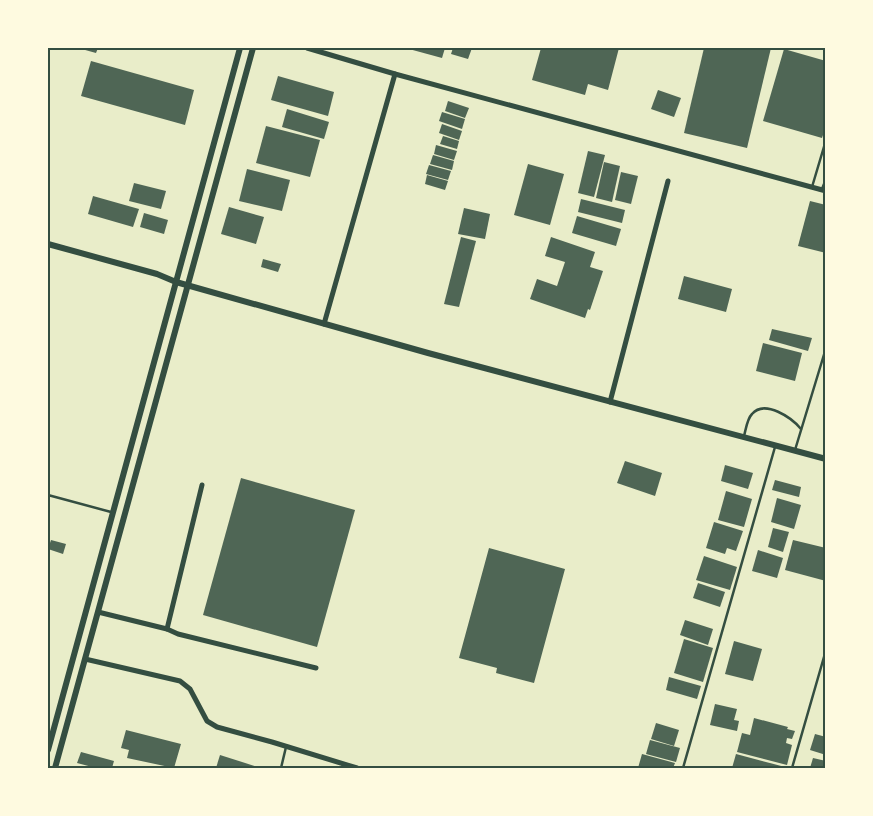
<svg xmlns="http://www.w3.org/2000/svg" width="873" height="816" viewBox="0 0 873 816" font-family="'Asap Condensed',sans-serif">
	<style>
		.building { fill: #4f6655 }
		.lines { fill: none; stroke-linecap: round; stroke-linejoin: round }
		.service { stroke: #344e41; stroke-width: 2.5 }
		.minor { stroke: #344e41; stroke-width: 5 }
		.tertiary { stroke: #344e41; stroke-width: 6 }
		.neatline { fill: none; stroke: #344e41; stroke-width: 2 }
	</style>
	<rect width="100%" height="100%" fill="#e9edc9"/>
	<g class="building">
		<polygon points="78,48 98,48 96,53"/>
		<polygon points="409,48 445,48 442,58 409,49"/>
		<polygon points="453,48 472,48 468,59 451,54"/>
		<polygon points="541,48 619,48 608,90 588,84 585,95 532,80"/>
		<polygon points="704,48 771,48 747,148 684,133"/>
		<polygon points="784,49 826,61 826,126 822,138 763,121"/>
		<polygon points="91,61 194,90 185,125 81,96"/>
		<polygon points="278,76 334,92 328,116 271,100"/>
		<polygon points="658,90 681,98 674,117 651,109"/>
		<polygon points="448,101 469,108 465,118 445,111"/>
		<polygon points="287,109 329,122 324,139 282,127"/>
		<polygon points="442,112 465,119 462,129 439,121"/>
		<polygon points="442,124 462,131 459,140 439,133"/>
		<polygon points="266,126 320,140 310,177 256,163"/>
		<polygon points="443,136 459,141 457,149 440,144"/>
		<polygon points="436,145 457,151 454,160 434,154"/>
		<polygon points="588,151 605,155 594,197 578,193"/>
		<polygon points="433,155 454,161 452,170 430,164"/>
		<polygon points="604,162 620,166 612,202 596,198"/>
		<polygon points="528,164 564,174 550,225 514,215"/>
		<polygon points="429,165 451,171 448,180 426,174"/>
		<polygon points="247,169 290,180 282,211 239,201"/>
		<polygon points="621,172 638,176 631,204 615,200"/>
		<polygon points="427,175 448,181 445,190 425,184"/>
		<polygon points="134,183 166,191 161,209 129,201"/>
		<polygon points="93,196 139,209 133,227 88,214"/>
		<polygon points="581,199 625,210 622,223 578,212"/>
		<polygon points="810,201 826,205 826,253 798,246"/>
		<polygon points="229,207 264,217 256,244 221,234"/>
		<polygon points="464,208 490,214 485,239 458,234"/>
		<polygon points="144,213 168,220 164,234 140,227"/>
		<polygon points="577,216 621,229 616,246 572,233"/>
		<polygon points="461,237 476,241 459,307 444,304"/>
		<polygon points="551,237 595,252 590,267 603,271 590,310 588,309 585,318 530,299 537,279 557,286 565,262 545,256"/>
		<polygon points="263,259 281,264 278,272 261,267"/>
		<polygon points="684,276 732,289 726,312 678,299"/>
		<polygon points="772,329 812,338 808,351 769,340"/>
		<polygon points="763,343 802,353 795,381 756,371"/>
		<polygon points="625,461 662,473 655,496 617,483"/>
		<polygon points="725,465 753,473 748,489 721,481"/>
		<polygon points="241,478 355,510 317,647 203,615"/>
		<polygon points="775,480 801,487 799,497 772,490"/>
		<polygon points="726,491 752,499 744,527 718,520"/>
		<polygon points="777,498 801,505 794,529 771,522"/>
		<polygon points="714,522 743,531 736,551 727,548 725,554 706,548"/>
		<polygon points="773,528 789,532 783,552 768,547"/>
		<polygon points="51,540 66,544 63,554 48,549"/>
		<polygon points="793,540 826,548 826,581 785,570"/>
		<polygon points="489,548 565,569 534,683 496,673 497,668 459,658"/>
		<polygon points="758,550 783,558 777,578 752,571"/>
		<polygon points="704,556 737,567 730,590 696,580"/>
		<polygon points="698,583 725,592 720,607 693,598"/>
		<polygon points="685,620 713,629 708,645 680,635"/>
		<polygon points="684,639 713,648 703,682 674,673"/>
		<polygon points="734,641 762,649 753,681 725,674"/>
		<polygon points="669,677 701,686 697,699 666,690"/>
		<polygon points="715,704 737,709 734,720 739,721 737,731 710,725"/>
		<polygon points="754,718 788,727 787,729 795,731 792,739 787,738 786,743 792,745 787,765 737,752 742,733 750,735"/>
		<polygon points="656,723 679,730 674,746 651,739"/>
		<polygon points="126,730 181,744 174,768 127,758 129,750 121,748"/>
		<polygon points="815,734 826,737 826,755 810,750"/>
		<polygon points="650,740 680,748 676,762 646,754"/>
		<polygon points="81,752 114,761 112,768 96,768 77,763"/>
		<polygon points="642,754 675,763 673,768 638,768"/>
		<polygon points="736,754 785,767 784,768 732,768"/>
		<polygon points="220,755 261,768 216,768"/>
		<polygon points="813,758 826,761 826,768 810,768"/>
	</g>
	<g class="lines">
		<g class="service">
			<polyline points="812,187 826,140"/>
			<polyline points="822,189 826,179"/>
			<path d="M 744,436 C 746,429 747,419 752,414 C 765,399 792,418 801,429"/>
			<polyline points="795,450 826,348"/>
			<polyline points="48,495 111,512"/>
			<polyline points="281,768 286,747"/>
			<polyline points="683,768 775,447"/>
			<polyline points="792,768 826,650"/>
		</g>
		<g class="minor">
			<polyline points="307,48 395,74 826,191"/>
			<polyline points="324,324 395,74"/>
			<polyline points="610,402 668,181"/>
			<polyline points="98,612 167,629 178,634 316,668"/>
			<polyline points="167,629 202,485"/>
			<polyline points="85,659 180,681 190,689 207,721 217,727 272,742 357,768"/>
		</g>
		<g class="tertiary">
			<polyline points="48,244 157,274 176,282 428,353 826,459"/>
			<polyline points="48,750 240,48"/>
			<polyline points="55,768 253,48"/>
		</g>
	</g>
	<rect width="873" height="816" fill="none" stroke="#fefae0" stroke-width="98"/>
	<rect x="49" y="49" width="775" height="718" class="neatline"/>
</svg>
